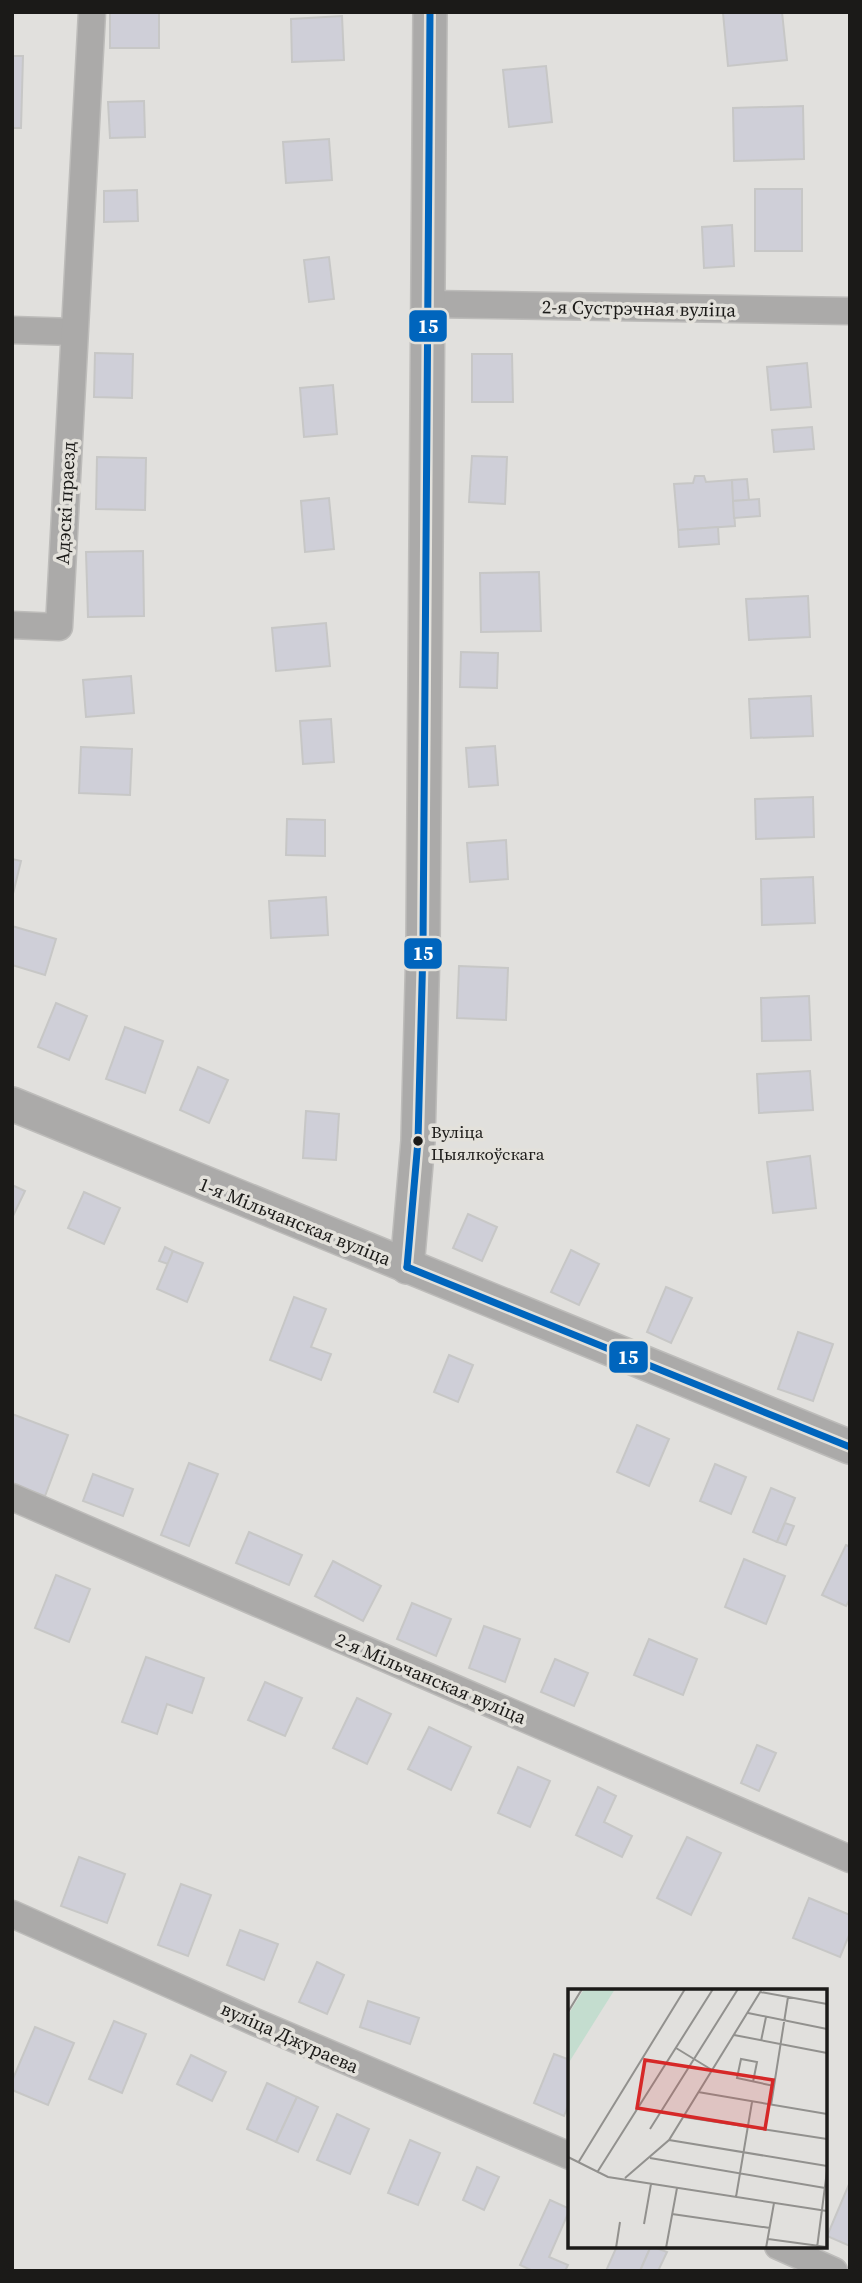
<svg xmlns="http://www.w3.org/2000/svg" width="862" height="2283" viewBox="0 0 862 2283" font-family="'Source Serif 4',serif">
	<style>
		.building { fill: #cfcfd8; stroke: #c7c7c6; stroke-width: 2 }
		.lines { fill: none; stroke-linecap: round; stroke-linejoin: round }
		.minor-casing { stroke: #bdbcba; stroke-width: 29 }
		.tertiary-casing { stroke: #bdbcba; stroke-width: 36 }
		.minor { stroke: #abaaa9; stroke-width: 26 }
		.tertiary { stroke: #abaaa9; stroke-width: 33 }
		.bus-1-casing { stroke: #e3e1db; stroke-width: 12 }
		.bus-1 { stroke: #0065bd; stroke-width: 7 }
		.bus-dot { fill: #1b1a18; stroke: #e3e1db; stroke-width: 2.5 }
		.labels { text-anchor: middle; stroke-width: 7; stroke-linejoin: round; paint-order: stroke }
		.bus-label { font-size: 17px; fill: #1b1a18; stroke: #e3e1db; text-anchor: start }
		.street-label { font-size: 19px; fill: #1b1a18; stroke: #e3e1db }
		.inset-road { fill: none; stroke: #92918e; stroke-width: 2 }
		.view { fill: #d62828; fill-opacity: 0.15; stroke: #d62828; stroke-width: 3.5 }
		.inset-edge { fill: none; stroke: #1b1a18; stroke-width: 3.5 }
		.line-badge { stroke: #e3e1db; stroke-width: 2.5 }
		.badge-label { font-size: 19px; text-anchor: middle; font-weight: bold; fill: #fff }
	</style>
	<rect width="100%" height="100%" fill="#e1e0dd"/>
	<g class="building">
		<rect x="110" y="12" width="49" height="36"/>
		<polygon points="782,12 787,60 728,66 723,13"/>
		<polygon points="342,16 344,60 292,62 291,19"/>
		<polygon points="12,56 23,56 21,128 12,128"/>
		<polygon points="546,66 552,122 509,127 503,70"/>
		<polygon points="144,101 145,137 110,138 108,102"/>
		<polygon points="803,106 804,159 734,161 733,108"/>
		<polygon points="329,139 332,180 286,183 283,142"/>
		<rect x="755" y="189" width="47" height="62"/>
		<polygon points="137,190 138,221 104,222 104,191"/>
		<polygon points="732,225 734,266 704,268 702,227"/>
		<polygon points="329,257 334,299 309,302 304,260"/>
		<polygon points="95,353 133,354 132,398 94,397"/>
		<polygon points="472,354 512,354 513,402 472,402"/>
		<polygon points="807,363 811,407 771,410 767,367"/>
		<polygon points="333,385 337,434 304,437 300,388"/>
		<polygon points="812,427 814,449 774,452 772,430"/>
		<polygon points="472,456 507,457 505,504 469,502"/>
		<polygon points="97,457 146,458 145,510 96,509"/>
		<polygon points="695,476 704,476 706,482 732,480 735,526 678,530 674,484 693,483"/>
		<polygon points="747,479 749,500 733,501 732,480"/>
		<polygon points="329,498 334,549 305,552 301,501"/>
		<polygon points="759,499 760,516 734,518 733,501"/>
		<polygon points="718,527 719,544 679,547 678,530"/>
		<polygon points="143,551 144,616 88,617 86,552"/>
		<polygon points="539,572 541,631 481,632 480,573"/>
		<polygon points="808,596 810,637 749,640 746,599"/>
		<polygon points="326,623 330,666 276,671 272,628"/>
		<polygon points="461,652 498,653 497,688 460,687"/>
		<polygon points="131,676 134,713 86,717 83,680"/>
		<polygon points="811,696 813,736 751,738 749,699"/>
		<polygon points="331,719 334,762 303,764 300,721"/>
		<polygon points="495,746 498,785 469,787 466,748"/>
		<polygon points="81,747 132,749 130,795 79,793"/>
		<polygon points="813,797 814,837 756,839 755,799"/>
		<polygon points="287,819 325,820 325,856 286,855"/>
		<polygon points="506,840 508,879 470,882 467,843"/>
		<polygon points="12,859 21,861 12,898"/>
		<polygon points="813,877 815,923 762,925 761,879"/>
		<polygon points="326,897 328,935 271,938 269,901"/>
		<polygon points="12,926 56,939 45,975 12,965"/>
		<polygon points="459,966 508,968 506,1020 457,1018"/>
		<polygon points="809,996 811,1040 762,1041 761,998"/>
		<polygon points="56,1003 87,1016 69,1060 38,1047"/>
		<polygon points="125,1027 163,1041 145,1093 106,1079"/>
		<polygon points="198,1067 228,1080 209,1123 180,1110"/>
		<polygon points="810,1071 813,1110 759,1113 757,1074"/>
		<polygon points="306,1111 339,1114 336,1160 303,1158"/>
		<polygon points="810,1156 816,1208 773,1213 767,1162"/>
		<polygon points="12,1185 25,1191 12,1218"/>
		<polygon points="84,1192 120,1208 104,1244 68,1228"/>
		<polygon points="468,1214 497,1227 482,1261 453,1248"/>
		<polygon points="165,1247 173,1251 168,1264 159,1261"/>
		<polygon points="571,1250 599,1264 579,1305 551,1292"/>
		<polygon points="173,1251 203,1263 187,1302 157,1289"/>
		<polygon points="666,1287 692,1298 671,1343 647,1332"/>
		<polygon points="294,1297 326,1309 311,1347 331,1354 321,1380 270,1360"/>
		<polygon points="798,1332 833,1344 813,1401 778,1389"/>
		<polygon points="449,1355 473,1365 458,1402 434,1392"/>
		<polygon points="12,1414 68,1435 45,1496 12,1484"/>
		<polygon points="637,1425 669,1439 649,1486 617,1472"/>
		<polygon points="189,1463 218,1474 189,1546 161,1535"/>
		<polygon points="715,1464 746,1477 731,1514 700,1501"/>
		<polygon points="93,1474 133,1489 123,1516 83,1501"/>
		<polygon points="771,1488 795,1498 777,1542 753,1532"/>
		<polygon points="785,1523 794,1526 786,1545 777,1542"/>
		<polygon points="249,1532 302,1555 289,1585 236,1563"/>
		<polygon points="846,1545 850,1547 850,1599 846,1606 822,1595"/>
		<polygon points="744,1559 785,1576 766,1624 725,1607"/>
		<polygon points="333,1561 381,1586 363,1621 315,1596"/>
		<polygon points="56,1575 90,1589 69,1642 35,1628"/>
		<polygon points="412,1603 451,1619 436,1656 397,1639"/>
		<polygon points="484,1626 520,1639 505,1682 469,1668"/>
		<polygon points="649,1639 697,1659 683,1695 634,1675"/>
		<polygon points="146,1657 204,1678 192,1713 167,1704 157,1734 122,1722"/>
		<polygon points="555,1659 588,1673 574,1706 541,1692"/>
		<polygon points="265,1682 302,1698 285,1736 248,1720"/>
		<polygon points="357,1698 391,1714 367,1764 333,1748"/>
		<polygon points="429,1727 471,1747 451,1790 408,1769"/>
		<polygon points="757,1745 776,1753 759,1791 741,1783"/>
		<polygon points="518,1767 550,1781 530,1827 498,1813"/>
		<polygon points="598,1787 616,1796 604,1822 632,1836 622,1857 576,1835"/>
		<polygon points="687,1837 721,1853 691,1915 657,1898"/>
		<polygon points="79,1857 125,1874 107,1923 61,1906"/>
		<polygon points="181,1884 211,1895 188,1956 158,1945"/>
		<polygon points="809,1898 850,1915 850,1933 840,1957 793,1938"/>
		<polygon points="240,1930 278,1944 264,1980 227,1965"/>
		<polygon points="317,1962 344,1975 327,2014 299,2002"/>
		<polygon points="368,2001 419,2018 410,2044 360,2027"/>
		<polygon points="114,2021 146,2034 122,2093 89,2079"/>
		<polygon points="35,2027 74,2043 48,2105 12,2090 12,2081"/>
		<polygon points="554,2054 570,2060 570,2101 564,2116 534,2103"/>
		<polygon points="191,2055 226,2072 212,2101 177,2084"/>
		<polygon points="267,2083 297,2097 276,2142 247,2129"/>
		<polygon points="297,2097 318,2107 298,2152 276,2142"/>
		<polygon points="337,2114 369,2129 350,2174 317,2160"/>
		<polygon points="410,2140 440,2153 418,2205 388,2193"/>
		<polygon points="477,2167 499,2177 484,2210 463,2200"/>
		<polygon points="850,2182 850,2246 827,2236"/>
		<polygon points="550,2200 570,2209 549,2257 568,2265 565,2271 533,2271 520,2265"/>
		<polygon points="617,2246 651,2246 640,2271 606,2271"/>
		<polygon points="651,2246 667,2252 658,2271 640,2271"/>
	</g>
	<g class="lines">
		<defs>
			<g id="minor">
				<polyline points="429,304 850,311"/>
				<polyline points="12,330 74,332"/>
				<polyline points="12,625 59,627 92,12"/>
				<polyline points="12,1497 850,1859"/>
				<polyline points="12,1914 255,2022 570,2156"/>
				<polyline points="778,2246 834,2271"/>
			</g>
			<g id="tertiary">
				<polyline points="12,1104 850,1447"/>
				<polyline points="407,1267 418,1141 423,946 430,12"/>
			</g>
		</defs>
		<use href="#minor" class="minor-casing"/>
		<use href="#tertiary" class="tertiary-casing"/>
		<use href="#minor" class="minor"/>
		<use href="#tertiary" class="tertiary"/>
		<defs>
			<g id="bus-1">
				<polyline points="407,1267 418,1141 423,946 430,12"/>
				<polyline points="407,1267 850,1447"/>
			</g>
		</defs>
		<use href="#bus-1" class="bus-1-casing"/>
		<use href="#bus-1" class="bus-1"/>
	</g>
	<circle class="bus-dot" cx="418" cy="1141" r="6"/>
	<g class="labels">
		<g class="bus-label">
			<text x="431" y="1138">Вуліца<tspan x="431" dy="22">Цыялкоўскага</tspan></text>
		</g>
		<g class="street-label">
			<text transform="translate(639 308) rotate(1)" y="7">2-я Сустрэчная вуліца</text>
			<text transform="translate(65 503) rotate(-87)" y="7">Адэскі праезд</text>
			<text transform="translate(295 1221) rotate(22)" y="7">1-я Мільчанская вуліца</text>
			<text transform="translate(431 1678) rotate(23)" y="7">2-я Мільчанская вуліца</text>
			<text transform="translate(290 2037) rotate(24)" y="7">вуліца Джураева</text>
		</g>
	</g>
	<g transform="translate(568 1989)">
		<rect width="259" height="259" fill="#e1e0dd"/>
		<path d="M 16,0 L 47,0 L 0,75 L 0,26 Z" fill="#c4ddcf"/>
		<path class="inset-road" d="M 192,3 L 259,15M 0,23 L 14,0M 180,24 L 259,40M 166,46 L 259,64M 193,52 L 198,28M 108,59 L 144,81M 185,93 L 189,73 L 173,70 L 169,89 L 206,97M 130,103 L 259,125M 203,116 L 220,8M 116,128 L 259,150M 82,140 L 170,0M 101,151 L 259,177M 0,168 L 40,188 L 259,222M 82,169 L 257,199M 10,174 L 117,0M 30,182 L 145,0M 57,189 L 101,151 L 194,0M 168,208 L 184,113M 104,225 L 202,239M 76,235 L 83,195M 200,250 L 259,258M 48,259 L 52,233M 98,259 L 109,199M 198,259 L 206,214M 249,259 L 259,182"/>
		<path class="view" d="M 77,71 L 205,91 L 197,140 L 69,119 Z"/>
		<rect width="259" height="259" class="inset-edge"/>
	</g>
	<g class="line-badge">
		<rect x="408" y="309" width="40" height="34" rx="7" fill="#0065bd"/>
		<rect x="403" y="937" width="40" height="33" rx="7" fill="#0065bd"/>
		<rect x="608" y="1340" width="41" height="34" rx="7" fill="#0065bd"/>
	</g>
	<g class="badge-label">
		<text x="428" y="333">15</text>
		<text x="423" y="960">15</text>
		<text x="628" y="1364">15</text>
	</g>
	<rect width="862" height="2283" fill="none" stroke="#1b1a18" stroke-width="28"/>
</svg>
